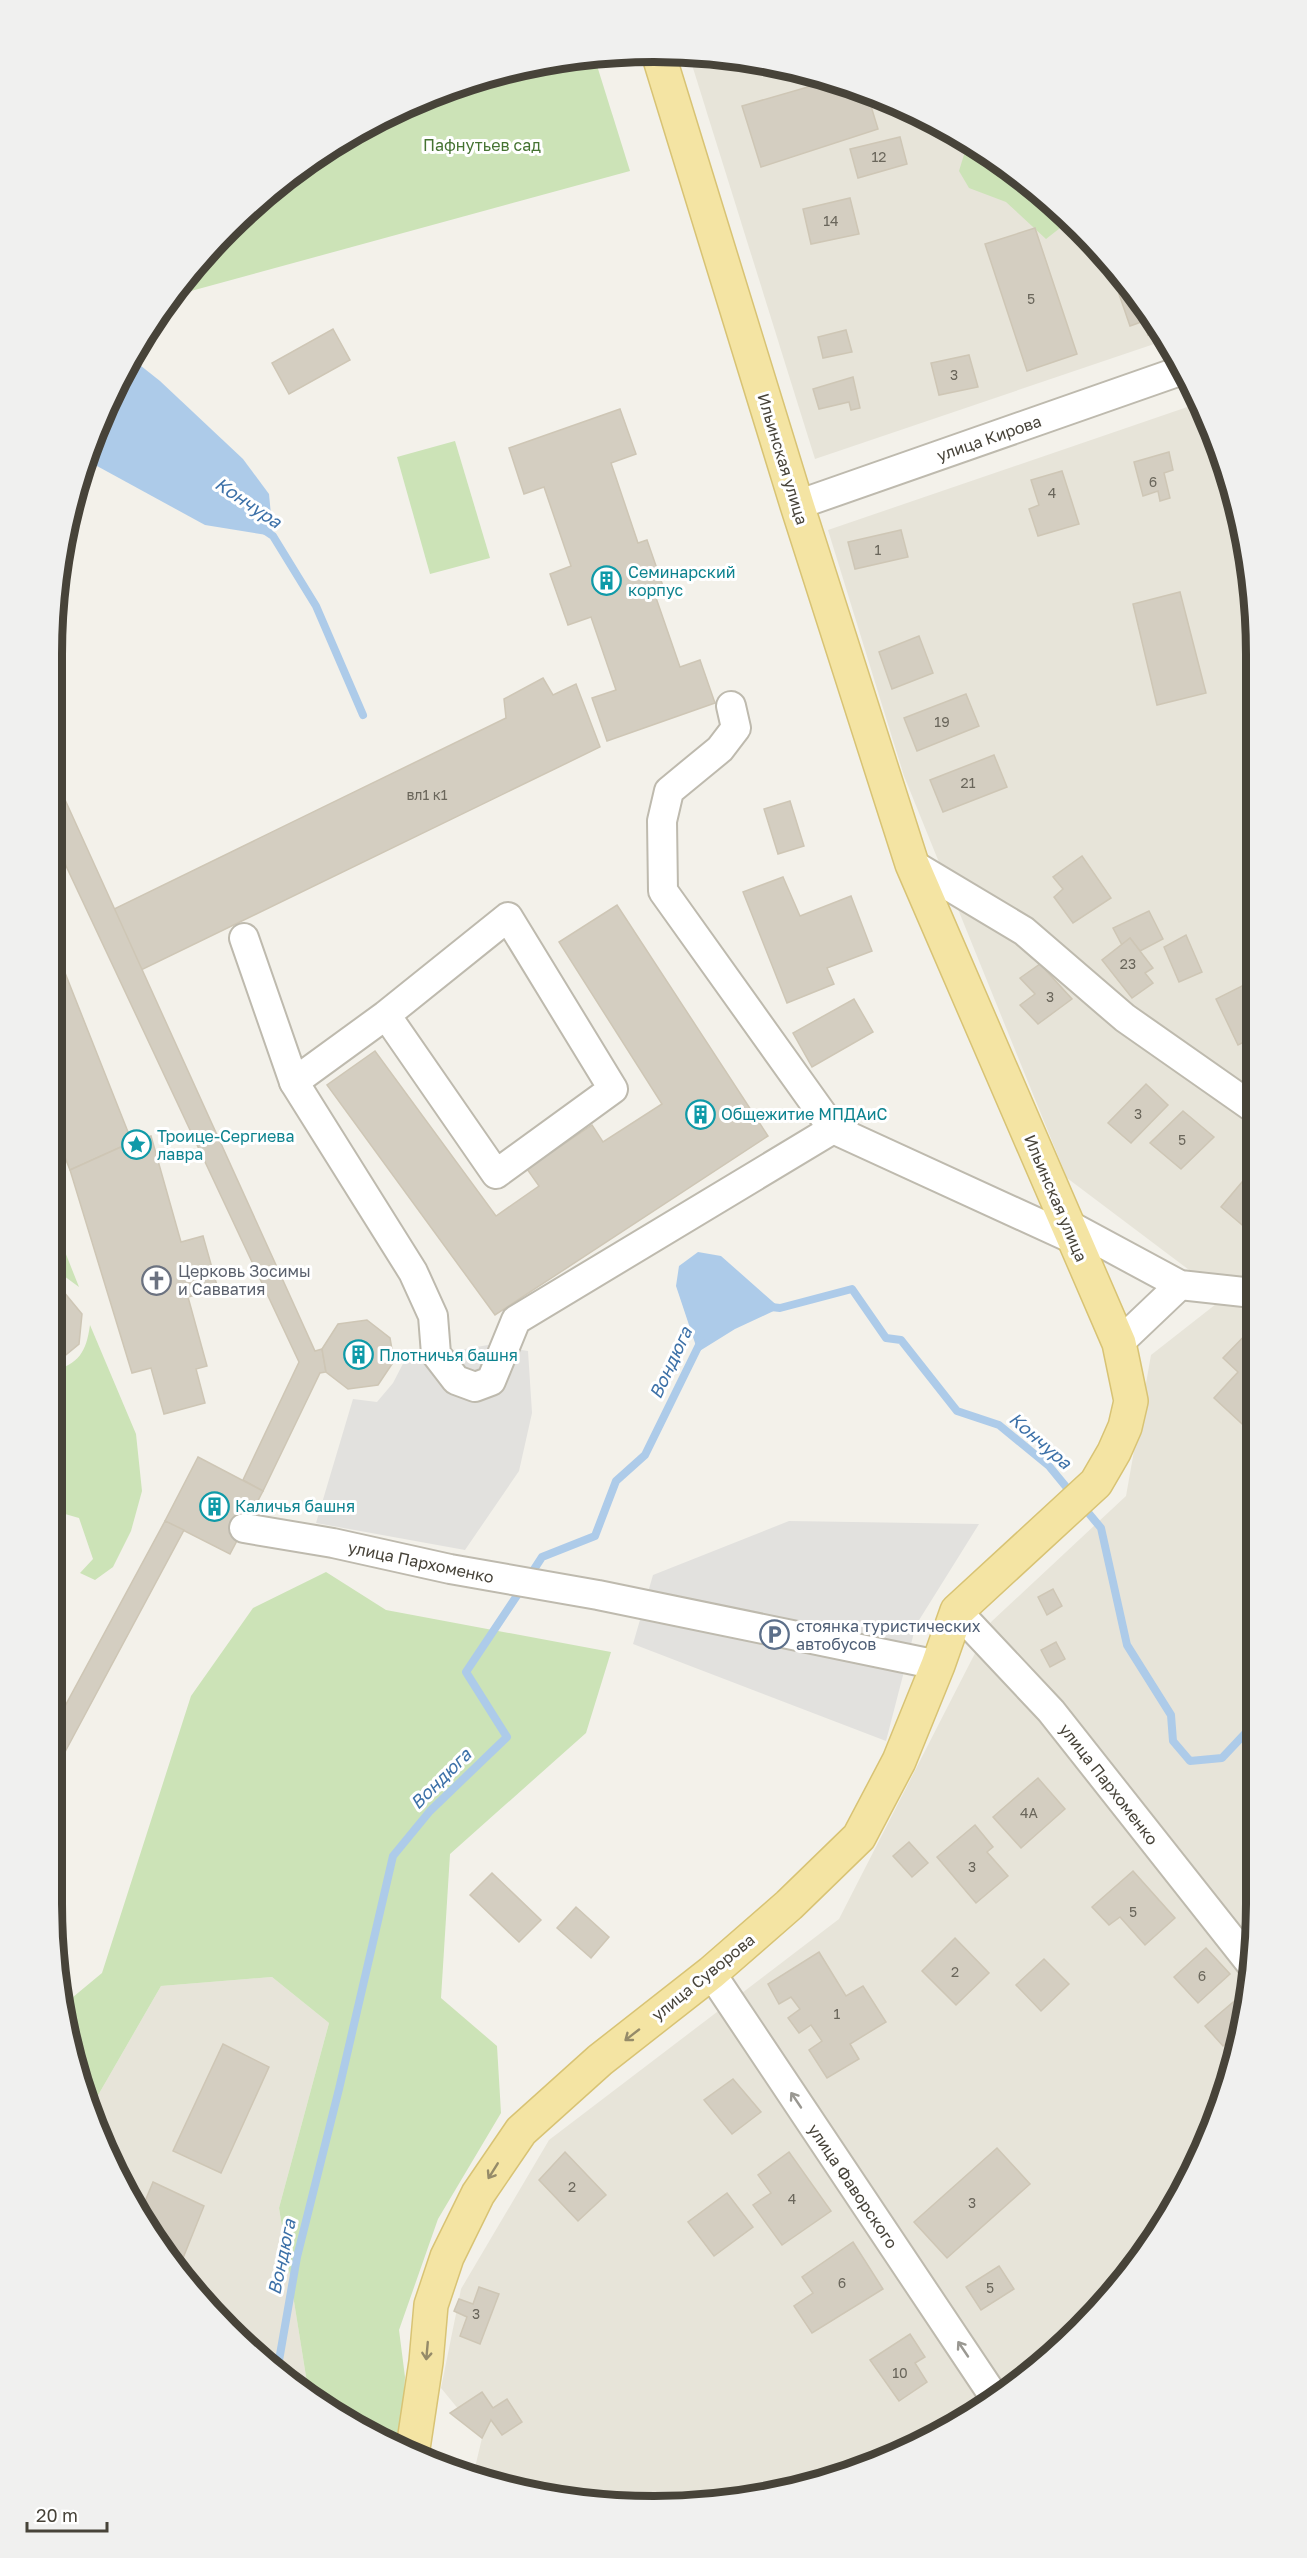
<svg xmlns="http://www.w3.org/2000/svg" width="1307" height="2558" viewBox="0 0 1307 2558" font-family="'Golos Text',sans-serif">
	<style>
		.residential { fill: #e7e4d9 }
		.green { fill: #cce3b7 }
		.parking { fill: #e2e1de }
		.water { fill: #adcbe9 }
		.lines { fill: none; stroke-linecap: round; stroke-linejoin: round }
		.stream { stroke: #adcbe9; stroke-width: 8 }
		.building { fill: #d4cec1; stroke: #cec6b5; stroke-width: 1.5 }
		.minor-casing { stroke: #bebaae; stroke-width: 32 }
		.major-casing { stroke: #d8c374; stroke-width: 36 }
		.minor { stroke: #fff; stroke-width: 28 }
		.major { stroke: #f4e4a3; stroke-width: 33 }
		.oneway { stroke: #958b69 }
		.oneway2 { stroke: #9a9892 }
		.labels { text-anchor: middle; stroke-width: 6; stroke-linejoin: round; paint-order: stroke }
		.number-label { font-size: 14px; fill: #6a665b }
		.park-label { font-size: 16px; fill: #457332; stroke: #fff }
		.street-label { font-size: 16px; fill: #474339; stroke: #fff }
		.culture-label { font-size: 16px; fill: #0d838f; stroke: #fff; text-anchor: start }
		.worship-label { font-size: 16px; fill: #5b616d; stroke: #fff; text-anchor: start }
		.service-label { font-size: 16px; fill: #4e5e75; stroke: #fff; text-anchor: start }
		.water-label { font-size: 18px; font-style: italic; fill: #3d71a8; stroke: #fff }
		.rim { fill: none; stroke: #474339; stroke-width: 8 }
	</style>
	<rect width="100%" height="100%" fill="#f3f1ea"/>
	<g class="residential">
		<polygon points="688,52 809,71 920,113 1050,200 1132,287 1163,341 815,459"/>
		<polygon points="1199,403 1210,423 1251,575 1254,1847 1249,1853 1254,1856 1255,1944 1236,2060 1194,2171 1154,2240 1080,2330 1020,2383 920,2445 810,2486 732,2502 614,2506 536,2495 473,2476 482,2438 441,2388 461,2289 549,2140 839,1919 991,1622 1126,1496 1151,1355 1225,1297 1067,1178 904,776 828,530"/>
		<polygon points="272,1977 329,2023 279,2208 309,2395 256,2357 176,2272 132,2205 89,2111 161,1986"/>
	</g>
	<g class="green">
		<polygon points="575,56 594,56 630,171 169,297 175,287 256,201 352,132 460,83"/>
		<polygon points="970,147 1050,200 1069,221 1046,239 1006,202 969,188 959,171 966,148"/>
		<polygon points="455,441 490,558 430,574 397,457"/>
		<polygon points="52,1219 79,1287 64,1276 52,1272"/>
		<path d="M 90,1325 L 136,1434 L 142,1491 L 131,1531 L 113,1567 L 95,1580 L 80,1573 L 93,1559 L 79,1518 L 51,1510 L 52,1372 C 79,1363 86,1353 90,1325 Z"/>
		<path d="M 326,1572 L 386,1610 L 611,1652 L 586,1733 L 450,1854 L 441,1998 L 497,2046 L 501,2113 L 438,2219 L 399,2330 L 405,2377 L 401,2450 L 352,2426 L 309,2395 L 279,2208 L 329,2023 L 272,1977 L 161,1986 L 89,2111 C 76,2082 64,2039 61,2007 L 102,1973 L 191,1696 L 253,1608 Z"/>
	</g>
	<g class="parking">
		<polygon points="488,1345 528,1351 532,1413 519,1471 465,1550 316,1523 353,1399 377,1402 393,1383 408,1354 436,1354"/>
		<polygon points="789,1521 979,1524 916,1625 886,1741 633,1644 653,1575"/>
	</g>
	<g class="water">
		<polygon points="131,358 160,381 243,459 269,494 273,536 205,525 86,460 113,387"/>
		<polygon points="698,1252 721,1256 780,1308 735,1329 698,1352 676,1286 679,1266"/>
	</g>
	<g class="lines">
		<g class="stream">
			<polyline points="264,530 273,536 316,606 363,715"/>
			<polyline points="771,1307 780,1308 852,1289 886,1338 901,1340 957,1411 999,1425 1049,1466 1072,1494"/>
			<polyline points="1081,1504 1101,1528 1127,1645 1171,1715 1173,1741 1190,1761 1222,1758 1254,1724"/>
			<polyline points="529,1577 542,1557 595,1536 616,1481 645,1455 701,1341"/>
			<polyline points="277,2372 297,2257 339,2089 393,1856 430,1811 507,1737 466,1672 522,1588"/>
		</g>
	</g>
	<g class="building">
		<polygon points="832,80 867,93 878,129 761,167 742,106"/>
		<polygon points="900,137 907,164 858,178 850,149"/>
		<polygon points="850,198 859,234 811,244 803,209"/>
		<polygon points="1035,228 1077,354 1027,371 985,244"/>
		<polygon points="1133,289 1158,332 1148,335 1144,321 1130,326 1119,294"/>
		<polygon points="333,329 350,360 289,394 272,363"/>
		<polygon points="846,330 852,352 823,358 818,337"/>
		<polygon points="969,355 978,387 939,395 931,363"/>
		<polygon points="853,377 860,408 851,410 849,402 819,409 813,389"/>
		<polygon points="620,409 636,454 611,463 638,543 647,540 664,589 654,592 680,667 700,660 715,703 607,741 592,698 616,690 591,617 568,625 550,574 571,566 544,487 524,494 509,448"/>
		<polygon points="1169,452 1173,470 1164,473 1170,498 1160,501 1158,491 1143,496 1134,462"/>
		<polygon points="1062,471 1079,524 1038,536 1029,509 1039,505 1031,480"/>
		<polygon points="901,530 908,557 855,569 848,542"/>
		<polygon points="1239,530 1251,575 1236,531"/>
		<polygon points="1180,592 1206,693 1157,705 1133,604"/>
		<polygon points="919,636 933,673 892,689 879,652"/>
		<polygon points="543,678 553,695 576,684 600,747 141,970 114,909 506,718 504,699"/>
		<polygon points="52,684 60,697 52,702"/>
		<polygon points="966,694 979,726 917,751 904,718"/>
		<polygon points="994,755 1007,787 943,812 930,780"/>
		<polygon points="52,771 315,1351 322,1349 326,1372 320,1373 263,1491 243,1480 299,1362 52,836"/>
		<polygon points="790,801 804,846 778,854 764,809"/>
		<polygon points="1082,856 1111,898 1073,923 1054,897 1063,889 1053,877"/>
		<polygon points="783,877 800,916 851,896 872,951 827,968 834,984 787,1003 743,892"/>
		<polygon points="617,905 768,1136 495,1315 327,1085 375,1051 496,1216 539,1186 527,1169 592,1125 603,1142 662,1104 559,942"/>
		<polygon points="1149,911 1163,939 1140,951 1130,938 1122,945 1113,928"/>
		<polygon points="1186,935 1202,972 1179,982 1164,947"/>
		<polygon points="1130,938 1153,968 1145,973 1153,983 1132,998 1102,960"/>
		<polygon points="52,940 132,1142 70,1170 52,1125"/>
		<polygon points="1040,964 1072,999 1038,1024 1020,1005 1035,994 1020,978"/>
		<polygon points="1252,981 1252,1011 1249,1012 1252,1018 1252,1038 1238,1045 1216,999"/>
		<polygon points="854,999 873,1032 812,1067 793,1033"/>
		<polygon points="1146,1084 1168,1105 1131,1143 1108,1123"/>
		<polygon points="1183,1111 1214,1137 1181,1169 1150,1143"/>
		<polygon points="151,1136 181,1242 203,1236 218,1289 188,1297 207,1366 196,1369 205,1403 164,1414 151,1368 132,1373 70,1170 132,1142"/>
		<polygon points="1247,1176 1253,1181 1253,1224 1248,1230 1221,1207"/>
		<polygon points="52,1290 63,1291 82,1314 79,1344 56,1363 52,1363"/>
		<polygon points="367,1320 390,1338 394,1361 378,1385 348,1389 326,1372 322,1349 338,1324"/>
		<polygon points="1253,1327 1253,1434 1214,1398 1238,1372 1223,1358"/>
		<polygon points="198,1457 263,1491 230,1554 165,1521"/>
		<polygon points="165,1521 184,1530 51,1778 51,1732"/>
		<polygon points="1053,1589 1062,1606 1047,1615 1038,1597"/>
		<polygon points="1056,1642 1065,1659 1050,1667 1041,1650"/>
		<polygon points="51,1656 65,1662 51,1692"/>
		<polygon points="1038,1778 1065,1809 1021,1848 993,1817"/>
		<polygon points="975,1825 993,1847 987,1852 1008,1876 976,1903 937,1857"/>
		<polygon points="909,1842 928,1863 912,1877 893,1856"/>
		<polygon points="1133,1871 1175,1918 1145,1945 1120,1917 1109,1925 1092,1907"/>
		<polygon points="492,1873 541,1920 519,1942 470,1895"/>
		<polygon points="576,1907 609,1937 591,1958 557,1928"/>
		<polygon points="955,1938 989,1973 956,2005 922,1971"/>
		<polygon points="1206,1948 1230,1974 1198,2003 1174,1977"/>
		<polygon points="819,1952 846,1996 863,1986 886,2022 850,2044 859,2059 827,2078 809,2050 822,2041 811,2025 799,2033 788,2018 800,2009 791,1997 779,2004 768,1984"/>
		<polygon points="1044,1959 1069,1984 1041,2011 1016,1985"/>
		<polygon points="1246,1991 1240,2031 1223,2046 1205,2026"/>
		<polygon points="223,2044 269,2067 221,2173 173,2151"/>
		<polygon points="733,2079 761,2112 732,2134 704,2100"/>
		<polygon points="997,2148 1030,2184 947,2258 914,2222"/>
		<polygon points="565,2152 606,2195 578,2221 539,2180"/>
		<polygon points="789,2152 831,2211 782,2245 753,2205 771,2193 758,2175"/>
		<polygon points="153,2182 204,2206 177,2273 139,2216"/>
		<polygon points="727,2193 753,2227 714,2256 688,2222"/>
		<polygon points="853,2242 883,2289 812,2333 794,2306 813,2293 802,2277"/>
		<polygon points="999,2266 1014,2289 981,2310 966,2287"/>
		<polygon points="479,2287 499,2294 480,2344 460,2336 467,2317 454,2311 459,2299 473,2304"/>
		<polygon points="910,2334 925,2357 915,2363 927,2382 899,2401 870,2360"/>
		<polygon points="482,2392 493,2408 507,2399 522,2422 502,2435 491,2420 482,2438 450,2413"/>
	</g>
	<g class="lines">
		<defs>
			<g id="minor">
				<polyline points="797,505 1180,371"/>
				<polyline points="731,706 736,728 720,749 669,791 662,821 663,891 833,1129 1073,1239"/>
				<polyline points="912,864 1024,931 1125,1018 1252,1107"/>
				<polyline points="244,938 294,1082 413,1272 433,1316 436,1354 456,1380 475,1387 491,1381 516,1320 833,1129"/>
				<polyline points="294,1082 386,1015 496,1174 613,1089 508,917 386,1015"/>
				<polyline points="1067,1224 1180,1285 1253,1293"/>
				<polyline points="1119,1343 1180,1285"/>
				<polyline points="244,1528 333,1543 450,1569 598,1595 938,1665"/>
				<polyline points="957,1611 1051,1711 1251,1964"/>
				<polyline points="711,1973 995,2398"/>
			</g>
			<polyline id="major" points="412,2455 426,2362 431,2305 447,2257 478,2194 521,2131 600,2060 711,1973 789,1905 859,1837 899,1761 938,1665 957,1611 1096,1483 1114,1452 1125,1427 1131,1401 1119,1343 912,864 797,505 658,53"/>
		</defs>
		<use href="#minor" class="minor-casing"/>
		<use href="#major" class="major-casing"/>
		<use href="#minor" class="minor"/>
		<use href="#major" class="major"/>
	</g>
	<defs><path id="oneway-shaft" d="M-6 0H5M1.5-3L5.5 0L1.5 3" fill="none" stroke-width="1.6" stroke-linecap="round" stroke-linejoin="round" transform="scale(1.5)"/></defs>
	<g class="oneway">
		<use href="#oneway-shaft" transform="translate(632 2035) rotate(142)"/>
		<use href="#oneway-shaft" transform="translate(493 2171) rotate(122)"/>
		<use href="#oneway-shaft" transform="translate(427 2351) rotate(95)"/>
	</g>
	<g class="oneway2">
		<use href="#oneway-shaft" transform="translate(796 2100) rotate(-124)"/>
		<use href="#oneway-shaft" transform="translate(963 2349) rotate(-124)"/>
	</g>
	<defs>
		<symbol id="building-ring" viewBox="-11 -11 22 22"><circle r="9.5" fill="#fff" stroke="#0f9aa8" stroke-width="1.5"/><path d="M-4-6H4V6H1V3H-1V6H-4ZM-2.5-4.3h1.7v1.8h-1.7ZM.8-4.3h1.7v1.8H.8ZM-2.5-1h1.7V.8h-1.7ZM.8-1h1.7V.8H.8Z" fill="#0f9aa8"/></symbol>
		<symbol id="sight-ring" viewBox="-11 -11 22 22"><circle r="9.5" fill="#fff" stroke="#0f9aa8" stroke-width="1.5"/><path d="M0-6L1.8-2.2L6-1.7L2.9 1.2L3.7 5.4L0 3.3L-3.7 5.4L-2.9 1.2L-6-1.7L-1.8-2.2Z" fill="#0f9aa8"/></symbol>
		<symbol id="church-ring" viewBox="-11 -11 22 22"><circle r="9.5" fill="#fff" stroke="#6b7280" stroke-width="1.5"/><path d="M-1.2-6h2.4v3.5h3.3v2.4h-3.3V6h-2.4V-.1h-3.3v-2.4h3.3Z" fill="#6b7280"/></symbol>
		<symbol id="parking-ring" viewBox="-11 -11 22 22"><circle r="9.5" fill="#fff" stroke="#5c6f8a" stroke-width="1.5"/><path d="M-3.5-5.5H1a3.5 3.5 0 0 1 0 7H-1V5.5H-3.5ZM-1-3.4V-.6H.8a1.4 1.4 0 0 0 0-2.8Z" fill="#5c6f8a"/></symbol>
	</defs>
	<g fill-rule="evenodd">
		<use href="#building-ring" x="590" y="564" width="33" height="33"/>
		<use href="#building-ring" x="684" y="1098" width="33" height="33"/>
		<use href="#sight-ring" x="120" y="1128" width="33" height="33"/>
		<use href="#church-ring" x="140" y="1264" width="33" height="33"/>
		<use href="#building-ring" x="342" y="1338" width="33" height="33"/>
		<use href="#building-ring" x="198" y="1490" width="33" height="33"/>
		<use href="#parking-ring" x="758" y="1618" width="33" height="33"/>
	</g>
	<g class="labels">
		<g class="number-label">
			<text x="879" y="162">12</text>
			<text x="831" y="226">14</text>
			<text x="1031" y="304">5</text>
			<text x="954" y="380">3</text>
			<text x="1153" y="487">6</text>
			<text x="1052" y="498">4</text>
			<text x="878" y="555">1</text>
			<text x="942" y="727">19</text>
			<text x="968" y="788">21</text>
			<text x="427" y="800">вл1 к1</text>
			<text x="1128" y="969">23</text>
			<text x="1050" y="1002">3</text>
			<text x="1138" y="1119">3</text>
			<text x="1182" y="1145">5</text>
			<text x="1029" y="1818">4А</text>
			<text x="972" y="1872">3</text>
			<text x="1133" y="1917">5</text>
			<text x="955" y="1977">2</text>
			<text x="1202" y="1981">6</text>
			<text x="837" y="2019">1</text>
			<text x="572" y="2192">2</text>
			<text x="792" y="2204">4</text>
			<text x="972" y="2208">3</text>
			<text x="842" y="2288">6</text>
			<text x="990" y="2293">5</text>
			<text x="476" y="2319">3</text>
			<text x="900" y="2378">10</text>
		</g>
		<g class="park-label">
			<text x="482" y="151">Пафнутьев сад</text>
		</g>
		<g class="street-label">
			<text transform="translate(989 438) rotate(-19)" y="6">улица Кирова</text>
			<text transform="translate(783 459) rotate(73)" y="6">Ильинская улица</text>
			<text transform="translate(1056 1198) rotate(67)" y="6">Ильинская улица</text>
			<text transform="translate(421 1562) rotate(12)" y="6">улица Пархоменко</text>
			<text transform="translate(1109 1784) rotate(52)" y="6">улица Пархоменко</text>
			<text transform="translate(703 1977) rotate(-39)" y="6">улица Суворова</text>
			<text transform="translate(853 2186) rotate(56)" y="6">улица Фаворского</text>
		</g>
		<g class="culture-label">
			<text x="628" y="578">Семинарский<tspan x="628" dy="18">корпус</tspan></text>
			<text x="721" y="1120">Общежитие МПДАиС</text>
			<text x="157" y="1142">Троице-Сергиева<tspan x="157" dy="18">лавра</tspan></text>
			<text x="379" y="1361">Плотничья башня</text>
			<text x="235" y="1512">Каличья башня</text>
		</g>
		<g class="worship-label">
			<text x="178" y="1277">Церковь Зосимы<tspan x="178" dy="18">и Савватия</tspan></text>
		</g>
		<g class="service-label">
			<text x="796" y="1632">стоянка туристических<tspan x="796" dy="18">автобусов</tspan></text>
		</g>
		<g class="water-label">
			<text transform="translate(248 503) rotate(34)" y="6">Кончура</text>
			<text transform="translate(671 1363) rotate(-65)" y="6">Вондюга</text>
			<text transform="translate(1040 1441) rotate(41)" y="6">Кончура</text>
			<text transform="translate(441 1779) rotate(-45)" y="6">Вондюга</text>
			<text transform="translate(282 2257) rotate(-78)" y="6">Вондюга</text>
		</g>
	</g>
	<path d="M0 0H1307V2558H0ZM654 62H654A592 592 0 0 1 1246 654V1904A592 592 0 0 1 654 2496H654A592 592 0 0 1 62 1904V654A592 592 0 0 1 654 62Z" fill="#f0f0ef" fill-rule="evenodd"/>
	<path class="rim" d="M654 62H654A592 592 0 0 1 1246 654V1904A592 592 0 0 1 654 2496H654A592 592 0 0 1 62 1904V654A592 592 0 0 1 654 62Z"/>
	<path d="M27 2522v9h80v-9" fill="none" stroke="#474339" stroke-width="3"/>
	<text x="36" y="2522" font-size="18" fill="#474339" stroke="#ffffff" stroke-width="4.5" paint-order="stroke">20 m</text>
</svg>
